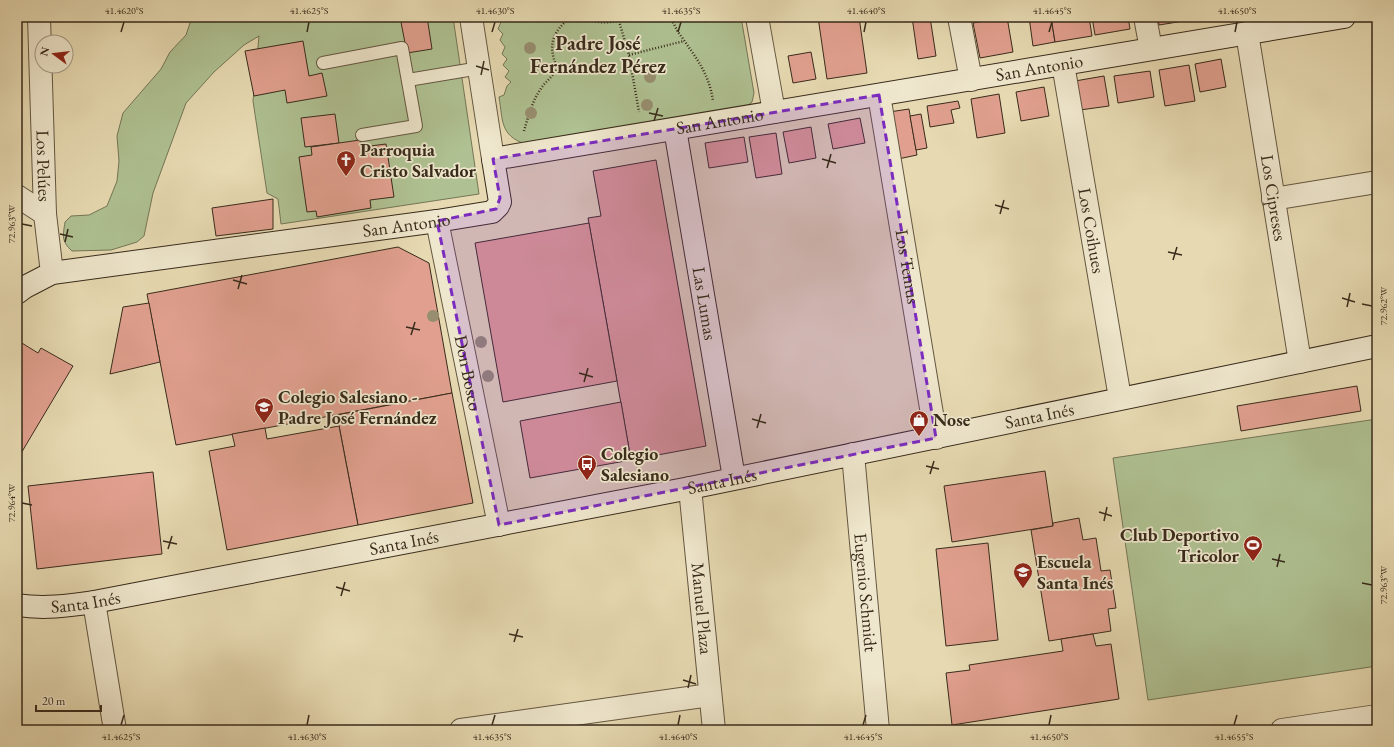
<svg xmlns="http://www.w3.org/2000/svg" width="1394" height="747" viewBox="0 0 1394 747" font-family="'EB Garamond',serif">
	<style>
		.green { fill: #afc192; stroke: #747656 }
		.building { fill: #e1a08f; stroke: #382b1b }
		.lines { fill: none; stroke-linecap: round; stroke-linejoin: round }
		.service-casing { stroke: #645741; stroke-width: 14 }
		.minor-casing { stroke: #645741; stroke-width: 24 }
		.secondary-casing { stroke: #382b1b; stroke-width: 24 }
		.path { stroke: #382b1b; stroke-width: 2.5; stroke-dasharray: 1 2; stroke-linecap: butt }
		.service { stroke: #efe7cd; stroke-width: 12 }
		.minor { stroke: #efe7cd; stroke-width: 22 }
		.secondary { stroke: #efe7cd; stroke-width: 22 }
		.tree { fill: #978e6f }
		.marked { fill: #7b2cbf; fill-opacity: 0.2; stroke: #7b2cbf; stroke-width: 3; stroke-dasharray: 8 5; stroke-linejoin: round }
		.ticks { fill: none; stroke: #382b1b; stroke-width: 1.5 }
		.labels { text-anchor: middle; stroke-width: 3.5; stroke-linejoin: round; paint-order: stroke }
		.street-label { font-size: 18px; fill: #382b1b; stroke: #efe7cd }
		.poi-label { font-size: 18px; font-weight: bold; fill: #382b1b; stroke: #efe7cd; text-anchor: start }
		.quarter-label { font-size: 20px; font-weight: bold; fill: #382b1b; stroke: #efe7cd }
		.neatline { fill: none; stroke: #382b1b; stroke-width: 1.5 }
		.ticks-label { font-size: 10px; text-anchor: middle; fill: #382b1b }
	</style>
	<rect width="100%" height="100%" fill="#e7dab2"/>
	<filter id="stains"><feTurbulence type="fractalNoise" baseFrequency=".005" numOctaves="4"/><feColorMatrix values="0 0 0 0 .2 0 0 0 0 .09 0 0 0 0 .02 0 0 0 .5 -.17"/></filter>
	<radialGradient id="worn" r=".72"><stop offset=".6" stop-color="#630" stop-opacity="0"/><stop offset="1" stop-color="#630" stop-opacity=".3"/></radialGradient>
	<g class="green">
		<path d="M 192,17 L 453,17 L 479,194 L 281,224 L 278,199 L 267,193 L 253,101 L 259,36 L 244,45 L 214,72 L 186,103 L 153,193 L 144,236 L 137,242 L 111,250 L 72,251 C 61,241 63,236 65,222 L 71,216 L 89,215 L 107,206 L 117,181 L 119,161 L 117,136 L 123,113 L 161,69 L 170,52 L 186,35 Z"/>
		<path d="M 497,17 L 741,17 L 754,93 L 752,102 L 746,107 L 525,144 C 500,135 503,121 499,97 L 504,95 L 507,86 L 511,82 L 505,77 L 509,71 L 503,65 L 507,59 L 502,54 L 505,47 L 500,40 L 503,34 L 498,29 L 501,22 Z"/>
		<polygon points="1377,419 1377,666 1148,700 1113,458"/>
	</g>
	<g class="building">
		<polygon points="271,17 286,17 271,20"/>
		<polygon points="400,17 427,17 432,49 407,53"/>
		<polygon points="818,17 859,17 867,73 827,79"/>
		<polygon points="912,17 930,17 936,56 918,59"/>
		<polygon points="1007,17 1013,52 980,58 973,23"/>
		<polygon points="1029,17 1051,17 1055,42 1033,46"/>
		<polygon points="1051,17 1089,17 1092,36 1055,42"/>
		<polygon points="1092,17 1128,17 1130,29 1095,35"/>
		<polygon points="1158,17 1189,17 1190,20 1159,25"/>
		<polygon points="1196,17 1210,17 1197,19"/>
		<polygon points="303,41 309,76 322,73 327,96 287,103 285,90 254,96 245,51"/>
		<polygon points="811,52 816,79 793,83 788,56"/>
		<polygon points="1221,59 1226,87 1200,92 1195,64"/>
		<polygon points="1189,65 1195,101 1165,106 1159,70"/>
		<polygon points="1150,71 1154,97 1118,103 1114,76"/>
		<polygon points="1104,76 1109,106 1080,110 1075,81"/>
		<polygon points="1044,87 1049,116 1021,121 1016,92"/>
		<polygon points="999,94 1005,133 977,138 971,99"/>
		<polygon points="958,101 960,108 951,110 954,123 930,127 927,106"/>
		<polygon points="909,109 917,155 898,159 889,112"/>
		<polygon points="335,114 339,143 305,147 301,118"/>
		<polygon points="921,114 927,148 916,150 910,116"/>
		<polygon points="860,118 865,143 833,149 828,124"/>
		<polygon points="811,127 816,158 789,163 783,132"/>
		<polygon points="776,133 782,174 756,178 749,137"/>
		<polygon points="744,137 748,162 709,168 705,143"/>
		<polygon points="360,140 362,147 386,144 394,197 370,200 371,208 317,217 316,211 307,212 299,157 312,155 311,147"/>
		<polygon points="656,160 706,446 631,460 588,218 601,216 593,171"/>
		<polygon points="273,199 273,229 216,236 212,208"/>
		<polygon points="589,223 617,381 503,402 475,243"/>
		<polygon points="398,247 429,263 452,393 176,445 147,294"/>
		<polygon points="149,303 160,362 110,374 123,307"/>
		<polygon points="17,340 38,353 41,348 73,366 17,460"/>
		<polygon points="1357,386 1361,411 1241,431 1237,406"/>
		<polygon points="452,393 473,503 358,525 337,415"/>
		<polygon points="621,402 631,460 530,478 520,421"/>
		<polygon points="339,426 358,525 227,550 209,451 235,446 232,434 265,428 267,439"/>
		<polygon points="1045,471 1053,526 952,542 944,486"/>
		<polygon points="153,472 162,554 37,569 28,486"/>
		<polygon points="1079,518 1083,540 1096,538 1101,571 1110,570 1116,608 1108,609 1111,631 1049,641 1031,530 1053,526 1053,523"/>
		<polygon points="988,543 998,640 946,646 936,549"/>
		<polygon points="1093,634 1096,646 1111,644 1119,699 952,725 946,673 970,670 969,665 1063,651 1061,639"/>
	</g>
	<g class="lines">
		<defs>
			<g id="service">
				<polyline points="323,63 402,48 416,126 362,135"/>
				<polyline points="408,80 480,68"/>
			</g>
			<g id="minor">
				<path id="s1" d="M 39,17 L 45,214 L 52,273"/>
				<polyline points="471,17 493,159"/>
				<polyline points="757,17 774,112"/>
				<polyline points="959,17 971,80"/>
				<polyline points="1145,17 1151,49"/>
				<path id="s2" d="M 1247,33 L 1300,362"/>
				<path id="s3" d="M 1063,64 L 1120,398"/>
				<path id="s4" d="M 879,95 L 936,438"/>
				<polyline points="17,196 45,214"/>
				<polyline points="1273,199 1377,182"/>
				<path id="s5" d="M 437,221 L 499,525"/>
				<path id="s6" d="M 853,454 L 878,730"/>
				<path id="s7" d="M 690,488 L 714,730"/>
				<polyline points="94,602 115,730"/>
				<polyline points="461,730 710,695"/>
				<polyline points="1282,730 1377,716"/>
			</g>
			<g id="secondary">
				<path id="s8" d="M 675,129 L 734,478"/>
				<path id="s9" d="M 17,293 L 25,287 L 52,273 L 437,221 L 492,212 L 498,206 L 500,202 L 493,159 L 1344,17"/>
				<path id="s10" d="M 17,605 C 43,609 68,606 94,602 L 690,488 L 1377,346"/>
			</g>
		</defs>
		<use href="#service" class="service-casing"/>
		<use href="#minor" class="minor-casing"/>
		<use href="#secondary" class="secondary-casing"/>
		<g class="path">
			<path d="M 584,17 C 598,25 614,23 628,17"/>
			<path d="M 670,17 C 674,23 676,30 681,36 C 696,58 709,73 713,101"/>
			<polyline points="619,21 629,55 639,112"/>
			<polyline points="629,55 684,41"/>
			<path d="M 524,131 C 528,117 532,102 540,90 C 545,81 554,77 557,67 C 547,45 553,31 571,17"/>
		</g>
		<use href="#service" class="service"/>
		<use href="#minor" class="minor"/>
		<use href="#secondary" class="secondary"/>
	</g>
	<g class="tree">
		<circle cx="530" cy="48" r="6"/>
		<circle cx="650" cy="77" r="6"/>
		<circle cx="647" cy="105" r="6"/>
		<circle cx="531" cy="113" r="6"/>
		<circle cx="433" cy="316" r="6"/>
		<circle cx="481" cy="342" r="6"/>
		<circle cx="488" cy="376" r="6"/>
	</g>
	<path class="marked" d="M 879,95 L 936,438 L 499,525 L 437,221 L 496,209 L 500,198 L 493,159 Z"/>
	<path class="ticks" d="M 121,32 L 124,22M 307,32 L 309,22M 492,32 L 495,22M 678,32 L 681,22M 864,32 L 866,22M 1049,32 L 1052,22M 1235,32 L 1237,22M 476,66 L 489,70M 481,75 L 484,61M 649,113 L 663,116M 654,121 L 658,108M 822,159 L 836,163M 827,168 L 831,154M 995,205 L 1009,209M 1000,214 L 1004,200M 22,224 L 32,226M 60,234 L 73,237M 65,242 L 68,229M 1168,252 L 1182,255M 1173,260 L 1177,247M 233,280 L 247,284M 238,289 L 242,275M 1342,298 L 1355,302M 1362,304 L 1372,306M 1347,307 L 1350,293M 406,327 L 420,330M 411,335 L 415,322M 579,373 L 593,377M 584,382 L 588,368M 752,419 L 766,423M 757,428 L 761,414M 926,466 L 939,469M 930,474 L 934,461M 22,503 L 32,505M 1099,512 L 1112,516M 1104,521 L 1107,507M 163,541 L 177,544M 168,549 L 172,536M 1272,559 L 1285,562M 1277,567 L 1280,554M 1362,583 L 1372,585M 336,587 L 350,591M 341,596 L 345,582M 509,634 L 523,637M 514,642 L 518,629M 683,680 L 696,684M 688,688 L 691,675M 121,725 L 124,715M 307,725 L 309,715M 492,725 L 495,715M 678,725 L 680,715M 863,725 L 866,715M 1049,725 L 1051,715M 1234,725 L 1237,715"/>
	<defs>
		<symbol id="church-pin" viewBox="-11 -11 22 30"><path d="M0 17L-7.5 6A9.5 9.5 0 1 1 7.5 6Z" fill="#8f2418" stroke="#efe7cd"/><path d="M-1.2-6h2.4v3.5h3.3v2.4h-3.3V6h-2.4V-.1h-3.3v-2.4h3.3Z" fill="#fff"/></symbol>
		<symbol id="school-pin" viewBox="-11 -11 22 30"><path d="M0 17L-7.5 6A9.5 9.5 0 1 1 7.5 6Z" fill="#8f2418" stroke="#efe7cd"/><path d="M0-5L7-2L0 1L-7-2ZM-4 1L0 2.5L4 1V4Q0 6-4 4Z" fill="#fff"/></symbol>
		<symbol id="shop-pin" viewBox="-11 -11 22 30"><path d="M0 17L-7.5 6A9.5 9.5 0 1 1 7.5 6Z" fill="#8f2418" stroke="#efe7cd"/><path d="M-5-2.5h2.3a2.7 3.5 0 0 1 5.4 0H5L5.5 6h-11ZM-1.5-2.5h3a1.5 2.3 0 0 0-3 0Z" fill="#fff"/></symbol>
		<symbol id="bus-pin" viewBox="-11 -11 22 30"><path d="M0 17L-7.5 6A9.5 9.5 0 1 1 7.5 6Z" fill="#8f2418" stroke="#efe7cd"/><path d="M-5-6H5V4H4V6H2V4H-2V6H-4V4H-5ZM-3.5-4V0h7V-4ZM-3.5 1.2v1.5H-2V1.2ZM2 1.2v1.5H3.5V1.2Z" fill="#fff"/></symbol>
		<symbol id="stadium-pin" viewBox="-11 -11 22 30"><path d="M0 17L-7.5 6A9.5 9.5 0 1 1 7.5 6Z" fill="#8f2418" stroke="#efe7cd"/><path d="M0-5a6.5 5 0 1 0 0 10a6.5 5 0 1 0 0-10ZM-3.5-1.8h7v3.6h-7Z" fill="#fff"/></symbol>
	</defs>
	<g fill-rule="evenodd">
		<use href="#church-pin" x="335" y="149" width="22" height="30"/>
		<use href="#school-pin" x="253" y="396" width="22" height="30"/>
		<use href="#shop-pin" x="908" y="409" width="22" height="30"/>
		<use href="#bus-pin" x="576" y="453" width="22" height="30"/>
		<use href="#stadium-pin" x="1242" y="534" width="22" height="30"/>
		<use href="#school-pin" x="1012" y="561" width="22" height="30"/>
	</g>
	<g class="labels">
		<g class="street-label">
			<text dy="6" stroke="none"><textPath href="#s9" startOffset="1095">San Antonio</textPath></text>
			<text dy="6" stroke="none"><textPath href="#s9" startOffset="771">San Antonio</textPath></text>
			<text dy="6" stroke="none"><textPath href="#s1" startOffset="149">Los Pelúes</textPath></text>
			<text dy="6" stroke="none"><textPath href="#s2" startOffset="167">Los Cipreses</textPath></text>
			<text dy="6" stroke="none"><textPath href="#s9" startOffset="398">San Antonio</textPath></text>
			<text dy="6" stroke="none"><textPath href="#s3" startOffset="169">Los Coihues</textPath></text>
			<text dy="6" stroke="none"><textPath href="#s4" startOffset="174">Los Temus</textPath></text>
			<text dy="6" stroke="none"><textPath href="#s8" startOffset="177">Las Lumas</textPath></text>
			<text dy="6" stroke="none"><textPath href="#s5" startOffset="155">Don Bosco</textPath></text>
			<text dy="6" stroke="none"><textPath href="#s10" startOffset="1041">Santa Inés</textPath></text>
			<text dy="6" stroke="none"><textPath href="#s10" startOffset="717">Santa Inés</textPath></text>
			<text dy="6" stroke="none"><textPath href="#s10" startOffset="393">Santa Inés</textPath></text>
			<text dy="6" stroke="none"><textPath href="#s6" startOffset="139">Eugenio Schmidt</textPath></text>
			<text dy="6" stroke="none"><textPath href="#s10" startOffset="69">Santa Inés</textPath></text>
			<text dy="6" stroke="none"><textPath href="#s7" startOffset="121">Manuel Plaza</textPath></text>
		</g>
		<g class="poi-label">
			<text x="360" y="156">Parroquia<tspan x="360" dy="21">Cristo Salvador</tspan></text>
			<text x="278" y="403">Colegio Salesiano -<tspan x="278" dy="21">Padre José Fernández</tspan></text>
			<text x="933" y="426">Nose</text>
			<text x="601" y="460">Colegio<tspan x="601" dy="21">Salesiano</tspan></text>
			<text x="1239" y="541" text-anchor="end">Club Deportivo<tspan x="1239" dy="21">Tricolor</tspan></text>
			<text x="1037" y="568">Escuela<tspan x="1037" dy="21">Santa Inés</tspan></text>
		</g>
		<g class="quarter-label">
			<text x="598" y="50">Padre José<tspan x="598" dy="23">Fernández Pérez</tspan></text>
		</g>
	</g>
	<rect width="1394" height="747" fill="none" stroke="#e7dab2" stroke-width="44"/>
	<g transform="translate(54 54) rotate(285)"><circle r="19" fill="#efe7cd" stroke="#a69c86"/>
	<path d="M0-3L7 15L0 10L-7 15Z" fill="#8f2418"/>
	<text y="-6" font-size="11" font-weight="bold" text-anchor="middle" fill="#382b1b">N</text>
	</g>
	<path d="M36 705v6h65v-6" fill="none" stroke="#382b1b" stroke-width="2"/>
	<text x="42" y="705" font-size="12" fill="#382b1b" stroke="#efe7cd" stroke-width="3" paint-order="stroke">20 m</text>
	<rect x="22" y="22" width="1350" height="703" class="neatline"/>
	<g class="ticks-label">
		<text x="124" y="14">41.4620°S</text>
		<text x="309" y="14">41.4625°S</text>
		<text x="495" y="14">41.4630°S</text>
		<text x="681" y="14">41.4635°S</text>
		<text x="866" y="14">41.4640°S</text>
		<text x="1052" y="14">41.4645°S</text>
		<text x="1237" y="14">41.4650°S</text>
		<text transform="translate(11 224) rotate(-90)" y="4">72.963°W</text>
		<text transform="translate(1383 306) rotate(-90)" y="4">72.962°W</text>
		<text transform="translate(11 503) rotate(-90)" y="4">72.964°W</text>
		<text transform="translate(1383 585) rotate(-90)" y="4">72.963°W</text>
		<text x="121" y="740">41.4625°S</text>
		<text x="307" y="740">41.4630°S</text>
		<text x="492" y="740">41.4635°S</text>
		<text x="678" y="740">41.4640°S</text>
		<text x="863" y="740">41.4645°S</text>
		<text x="1049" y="740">41.4650°S</text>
		<text x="1234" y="740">41.4655°S</text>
	</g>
	<rect width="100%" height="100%" filter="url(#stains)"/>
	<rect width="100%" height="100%" fill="url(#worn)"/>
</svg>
